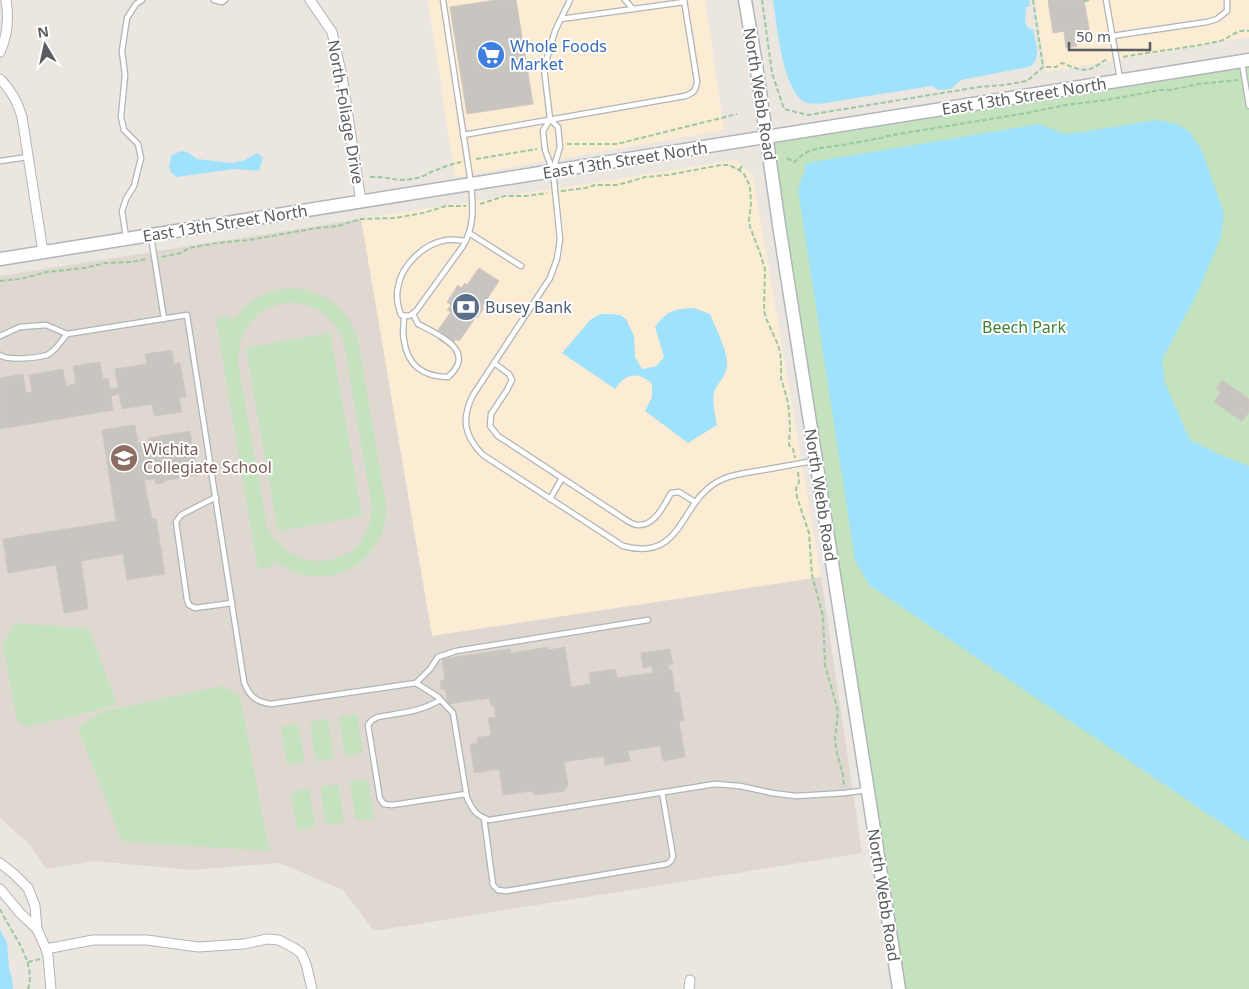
<svg xmlns="http://www.w3.org/2000/svg" width="1249" height="989" viewBox="0 0 1249 989" font-family="'Noto Sans',sans-serif">
	<style>
		.commercial { fill: #fcecd4 }
		.education { fill: #ded8d1 }
		.green { fill: #c3e2bd; fill-rule: evenodd }
		.water { fill: #a0e2fb }
		.building { fill: #c8c4bf; stroke: #d0c8bf }
		.lines { fill: none; stroke-linecap: round; stroke-linejoin: round }
		.lane-casing { stroke: #b1b4b7; stroke-width: 7 }
		.street-casing { stroke: #b1b4b7; stroke-width: 11 }
		.secondary-casing { stroke: #b2b6ba; stroke-width: 15 }
		.path { stroke: #9ac89f; stroke-width: 2; stroke-dasharray: 5 2.5; stroke-linecap: butt }
		.lane { stroke: #fff; stroke-width: 4.5 }
		.street { stroke: #fff; stroke-width: 9 }
		.secondary { stroke: #fff; stroke-width: 12 }
		.labels { text-anchor: middle; stroke-width: 4; stroke-linejoin: round; paint-order: stroke }
		.shop-label { font-size: 16px; fill: #366cbe; stroke: #fff; text-anchor: start }
		.street-label { font-size: 16px; fill: #595d60; stroke: #fff }
		.service-label { font-size: 16px; fill: #4e5e75; stroke: #fff; text-anchor: start }
		.park-label { font-size: 16px; fill: #408137; stroke: #fff }
		.education-label { font-size: 16px; fill: #785e54; stroke: #fff; text-anchor: start }
	</style>
	<rect width="100%" height="100%" fill="#ebe7e0"/>
	<g class="commercial">
		<polygon points="428,0 705,0 724,130 455,177"/>
		<polygon points="1035,0 1249,0 1249,37 1046,72"/>
		<polygon points="737,160 753,176 821,577 432,636 361,219"/>
	</g>
	<polygon class="education" points="361,219 432,636 821,577 862,853 374,931 343,890 279,863 191,870 95,861 46,869 30,845 0,818 0,276"/>
	<g class="green">
		<polygon points="1249,60 1249,989 901,989 766,137"/>
		<path d="M 294,288 C 326,292 349,309 358,341 L 386,505 C 386,515 385,526 381,535 C 360,580 311,588 273,560 L 273,566 L 258,569 L 216,319 L 230,316 L 231,324 C 247,300 265,290 294,288 ZM 293,302 C 320,306 335,318 344,343 L 371,501 C 378,565 296,585 267,527 L 238,363 C 238,327 257,305 293,302 Z"/>
		<polygon points="330,333 362,516 278,531 246,348"/>
		<polygon points="15,623 89,629 117,705 26,727 17,720 3,646"/>
		<polygon points="222,686 240,696 269,851 122,841 78,728 102,712"/>
		<polygon points="357,714 363,753 345,756 339,717"/>
		<polygon points="328,719 334,758 316,761 310,722"/>
		<polygon points="298,724 305,762 287,765 281,727"/>
		<polygon points="368,779 374,818 356,820 350,782"/>
		<polygon points="338,784 344,822 326,825 320,787"/>
		<polygon points="309,789 315,827 297,830 291,792"/>
	</g>
	<g class="water">
		<path d="M 773,0 L 1029,0 L 1030,7 L 1026,7 L 1025,22 L 1029,29 L 1033,29 C 1035,42 1043,59 1029,67 L 961,80 L 951,89 L 939,90 L 931,86 L 819,104 C 815,103 810,104 807,103 C 782,94 777,23 773,0 Z"/>
		<polygon points="1157,120 1177,124 1190,132 1202,151 1224,213 1221,237 1196,296 1162,360 1165,383 1190,440 1223,456 1249,466 1249,842 869,585 855,560 798,190 807,163 1039,124 1064,134 1081,132"/>
		<polygon points="181,151 189,153 197,159 232,163 245,160 257,153 263,158 259,171 235,169 176,177 170,171 169,165 172,155"/>
		<path d="M 694,308 L 710,314 C 715,326 729,354 727,366 C 725,378 719,381 715,390 C 711,398 716,417 717,425 L 688,443 L 645,411 L 652,397 L 652,384 C 638,371 626,373 615,389 L 562,353 L 590,320 L 600,314 L 612,314 L 620,315 L 626,319 L 634,336 L 635,357 L 642,369 L 656,366 L 664,357 L 655,327 C 668,310 674,309 694,308 Z"/>
		<polygon points="0,929 7,943 9,968 12,978 13,989 0,989"/>
	</g>
	<g class="building">
		<polygon points="496,0 516,0 533,104 467,114 450,7"/>
		<polygon points="1048,0 1084,0 1090,34 1075,36 1077,46 1066,48 1064,31 1053,33"/>
		<polygon points="479,268 499,281 482,307 484,308 477,318 476,317 459,341 456,339 450,347 438,339 442,332 438,330 451,312 447,310 451,305 447,302 458,285 461,288 465,283 467,285"/>
		<polygon points="172,350 174,364 180,363 186,397 179,398 182,412 154,416 152,404 122,409 119,394 111,396 113,410 0,429 0,378 23,374 26,393 32,392 29,375 63,369 66,386 76,384 73,366 100,362 103,379 108,378 110,389 118,388 115,369 147,364 145,354"/>
		<polygon points="1222,380 1249,399 1249,412 1242,421 1214,402 1221,392 1216,389"/>
		<polygon points="135,425 138,443 149,441 148,438 190,431 197,475 164,481 164,483 156,484 155,479 144,480 152,519 156,518 165,574 127,580 123,554 81,561 88,609 64,613 56,565 8,573 3,539 116,521 102,430"/>
		<polygon points="548,647 548,650 565,647 571,687 591,684 589,673 615,669 617,678 672,670 675,693 679,692 684,721 679,721 685,757 663,761 660,746 628,751 630,761 605,765 604,756 564,762 568,785 564,791 536,795 530,791 503,795 499,769 474,773 470,744 478,743 477,738 491,735 488,718 496,717 494,706 491,706 489,698 448,704 445,689 441,689 440,681 445,680 442,659 510,649 511,653"/>
		<polygon points="670,649 673,664 668,665 669,670 653,673 652,666 643,668 641,653"/>
	</g>
	<g class="lines">
		<defs>
			<g id="lane">
				<polyline points="214,0 222,2 225,0"/>
				<path d="M 443,0 L 471,184 C 473,207 475,225 463,246 L 416,311 L 409,316 L 401,315 C 398,307 396,296 398,287 C 402,264 424,244 446,240 C 453,239 460,240 466,241"/>
				<polyline points="625,0 633,9"/>
				<polyline points="1106,0 1120,79"/>
				<polyline points="561,19 684,2"/>
				<polyline points="1112,36 1207,22 1217,19 1227,11 1227,0"/>
				<polyline points="1242,63 1249,106"/>
				<polyline points="550,119 544,68 555,31 570,0"/>
				<path d="M 463,135 L 685,96 C 694,93 696,90 697,81 L 684,0"/>
				<polyline points="0,161 28,157"/>
				<path d="M 553,170 L 560,147 L 558,127 L 550,119 L 543,131 L 545,150 L 553,171 L 560,239 L 557,259 L 550,278 L 473,395 C 461,419 464,436 483,455 L 623,546 C 686,563 678,498 723,479 C 734,474 746,473 757,471 C 776,468 795,464 814,461"/>
				<polyline points="469,233 521,266"/>
				<polyline points="151,236 164,319"/>
				<polyline points="126,237 122,211 126,199 134,186 141,158 138,144 124,130 121,117 125,75 122,51 127,18 136,4 142,0"/>
				<path d="M 404,316 C 404,324 402,332 404,340 C 407,365 423,377 448,377 C 478,351 438,334 418,324 L 413,314"/>
				<path d="M 0,336 L 20,327 L 46,325 L 67,334 L 187,315 L 244,682 C 249,696 256,702 271,704 L 416,683 L 438,697 L 453,713 L 467,798 C 473,811 476,815 489,820 L 715,784 L 740,786 L 772,793 L 796,796 L 845,793 L 867,790"/>
				<path d="M 0,355 C 8,361 37,358 47,355 C 56,351 61,341 67,334"/>
				<path d="M 494,363 L 509,374 L 512,380 L 507,390 L 491,414 L 490,426 L 498,436 L 620,516 C 625,519 632,525 638,525 C 655,526 664,505 671,493 L 679,492 L 695,502"/>
				<polyline points="216,497 181,515 176,522 187,600 189,605 195,608 232,603"/>
				<polyline points="550,499 562,478"/>
				<polyline points="416,683 430,669 438,657 456,651 648,620"/>
				<path d="M 440,700 C 420,712 400,713 378,717 L 372,720 L 368,725 L 380,799 L 384,804 L 392,805 L 466,794"/>
				<polyline points="484,818 493,885 498,890 506,891 667,864 671,861 673,856 662,792"/>
			</g>
			<g id="street">
				<polyline points="310,0 332,32 342,76 361,202"/>
				<path d="M 0,52 C 8,35 9,18 6,0"/>
				<path d="M 0,79 C 11,90 18,103 22,117 L 43,252"/>
				<polyline points="0,863 14,874 28,888 35,906 37,929 46,949 48,956 51,989"/>
				<polyline points="0,889 20,913 37,929"/>
				<polyline points="46,949 93,940 147,940 198,947 244,944 267,939 279,940 294,948 301,953 306,964 312,989"/>
				<polyline points="689,989 690,980"/>
			</g>
			<g id="secondary">
				<polyline points="745,0 756,64 779,225 899,989"/>
				<polyline points="0,259 1249,60"/>
			</g>
		</defs>
		<use href="#lane" class="lane-casing"/>
		<use href="#street" class="street-casing"/>
		<use href="#secondary" class="secondary-casing"/>
		<g class="path">
			<path d="M 762,0 L 772,73 L 784,109 L 808,115 L 979,87 L 1004,85 L 1027,81 L 1043,67 L 1056,67 L 1062,63 C 1070,66 1081,72 1090,69 C 1097,67 1102,61 1108,59"/>
			<polyline points="1033,0 1043,67"/>
			<polyline points="1084,1 1091,0"/>
			<path d="M 1123,57 C 1155,51 1188,48 1220,41 C 1231,38 1237,28 1249,31"/>
			<polyline points="567,144 617,144 737,114"/>
			<path d="M 787,158 L 795,162 C 807,147 824,148 842,145 C 855,143 868,140 881,138 L 887,136 L 1027,113 L 1065,105 L 1107,100 L 1160,90 L 1170,90 L 1199,84 L 1238,80"/>
			<polyline points="476,159 537,149"/>
			<polyline points="739,170 744,164"/>
			<path d="M 370,177 C 387,176 398,183 417,178 C 422,177 427,174 431,172 C 441,168 451,164 461,162"/>
			<polyline points="561,191 586,188 595,185 616,185 625,183 645,177 668,175 721,165 729,165 739,170 744,174 750,186 751,204 749,220 750,227 760,253 765,269 764,310 766,318 778,345 780,352 781,361 781,378 787,399 789,410 790,429 789,441 789,445 793,449 795,458"/>
			<polyline points="480,204 505,196 525,196 547,193"/>
			<polyline points="162,257 181,253 189,248 216,243 249,240 317,228 338,226 361,219 395,218 423,213 446,206 466,206"/>
			<polyline points="0,281 20,279 47,272 84,268 106,263 132,262 147,259"/>
			<polyline points="798,472 799,482 796,488 797,497 809,533 812,575 823,616 825,665 838,711 835,740 837,753 843,775 844,786"/>
			<path d="M 0,909 C 11,933 37,962 28,989"/>
			<polyline points="28,962 40,959"/>
		</g>
		<use href="#lane" class="lane"/>
		<use href="#street" class="street"/>
		<use href="#secondary" class="secondary"/>
	</g>
	<defs>
		<symbol id="supermarket-disc" viewBox="-11 -11 22 22"><circle r="9.5" fill="#3f7fe0" stroke="#fff"/><path d="M-6-5.5h2.5l.6 2H6L4.5 2H-2.5L-4.4-4H-6ZM-1.5 3.2a1.3 1.3 0 1 0 .1 0ZM3 3.2a1.3 1.3 0 1 0 .1 0Z" fill="#fff"/></symbol>
		<symbol id="bank-disc" viewBox="-11 -11 22 22"><circle r="9.5" fill="#5c6f8a" stroke="#fff"/><path d="M-6-4H6V4H-6ZM0-2.3a2.3 2.3 0 1 0 0 4.6a2.3 2.3 0 1 0 0-4.6Z" fill="#fff"/></symbol>
		<symbol id="school-disc" viewBox="-11 -11 22 22"><circle r="9.5" fill="#8d6e63" stroke="#fff"/><path d="M0-5L7-2L0 1L-7-2ZM-4 1L0 2.5L4 1V4Q0 6-4 4Z" fill="#fff"/></symbol>
	</defs>
	<g fill-rule="evenodd">
		<use href="#supermarket-disc" x="475" y="39" width="32" height="32"/>
		<use href="#bank-disc" x="450" y="291" width="32" height="32"/>
		<use href="#school-disc" x="108" y="442" width="32" height="32"/>
	</g>
	<g class="labels">
		<g class="shop-label">
			<text x="510" y="52">Whole Foods<tspan x="510" dy="18">Market</tspan></text>
		</g>
		<g class="street-label">
			<text transform="translate(760 94) rotate(81)" y="6">North Webb Road</text>
			<text transform="translate(1024 96) rotate(-9)" y="6">East 13th Street North</text>
			<text transform="translate(346 112) rotate(80)" y="6">North Foliage Drive</text>
			<text transform="translate(625 160) rotate(-9)" y="6">East 13th Street North</text>
			<text transform="translate(225 223) rotate(-9)" y="6">East 13th Street North</text>
			<text transform="translate(821 495) rotate(81)" y="6">North Webb Road</text>
			<text transform="translate(884 895) rotate(81)" y="6">North Webb Road</text>
		</g>
		<g class="service-label">
			<text x="485" y="313">Busey Bank</text>
		</g>
		<g class="park-label">
			<text x="1024" y="333">Beech Park</text>
		</g>
		<g class="education-label">
			<text x="143" y="455">Wichita<tspan x="143" dy="18">Collegiate School</tspan></text>
		</g>
	</g>
	<g transform="translate(45 45) rotate(351)" stroke="#ffffff" stroke-width="4" paint-order="stroke">
	<path d="M0-4L9 19L0 12L-9 19Z" fill="#595d60"/>
	<text y="-8" font-size="14" font-weight="bold" text-anchor="middle" fill="#595d60">N</text>
	</g>
	<path d="M1069 42v8h81v-8" fill="none" stroke="#595d60" stroke-width="2.5"/>
	<text x="1076" y="42" font-size="15" fill="#595d60" stroke="#ffffff" stroke-width="4" paint-order="stroke">50 m</text>
</svg>
